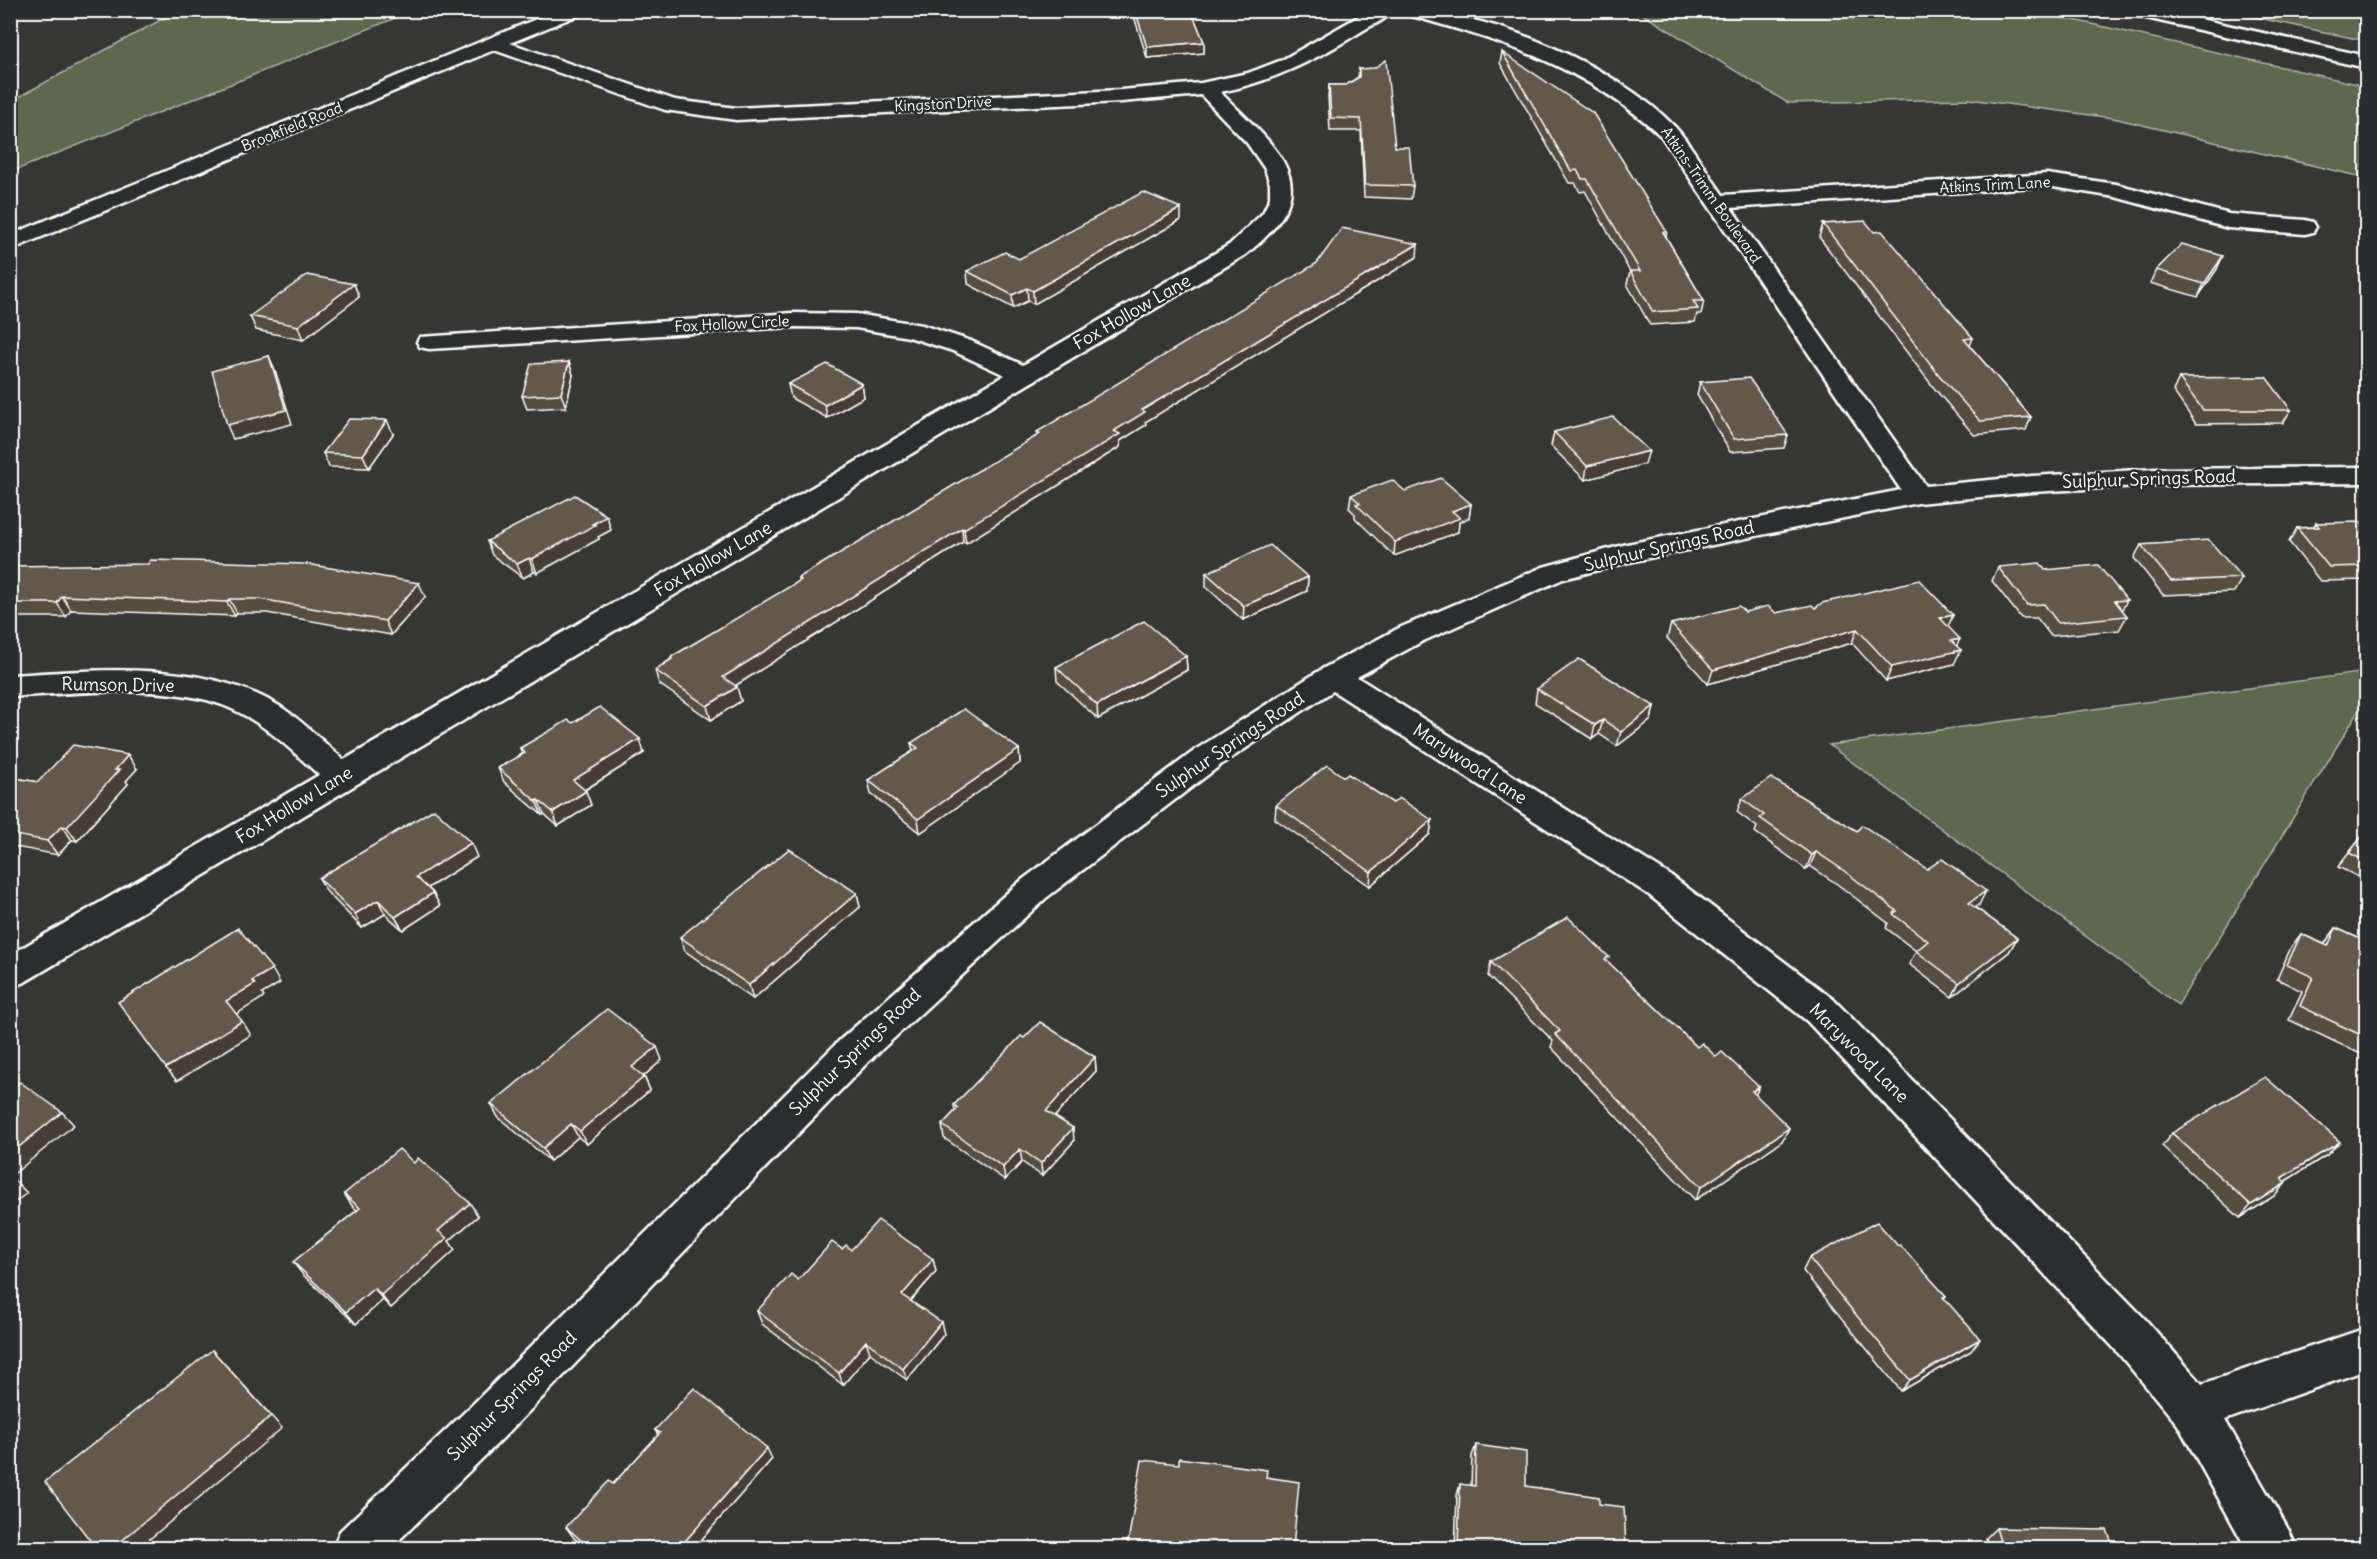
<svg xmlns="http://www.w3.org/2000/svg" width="2377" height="1559" viewBox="0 0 2377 1559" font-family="Delius,sans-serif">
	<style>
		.green { fill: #5d6850; stroke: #aeb4a8; stroke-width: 1.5 }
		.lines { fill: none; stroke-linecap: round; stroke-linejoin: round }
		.minor-casing { stroke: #fff; stroke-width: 5 }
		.highway-casing { stroke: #fff; stroke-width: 5 }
		.minor { fill: #2a2d2e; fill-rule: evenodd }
		.highway { fill: #2a2d2e; fill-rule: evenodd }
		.wall { fill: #564d40; stroke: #fff; stroke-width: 1.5 }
		.shaded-wall { fill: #463e34; stroke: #fff; stroke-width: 1.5 }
		.building { fill: #64594b; stroke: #fff; stroke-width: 1.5 }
		.labels { text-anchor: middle; stroke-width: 5; stroke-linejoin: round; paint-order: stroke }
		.far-street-label { font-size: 15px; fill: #fff; stroke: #2a2d2e }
		.street-label { font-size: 18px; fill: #fff; stroke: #2a2d2e }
	</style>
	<rect width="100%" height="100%" fill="#363634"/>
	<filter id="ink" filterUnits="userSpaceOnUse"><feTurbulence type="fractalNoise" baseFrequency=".0167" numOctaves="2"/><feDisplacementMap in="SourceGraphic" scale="12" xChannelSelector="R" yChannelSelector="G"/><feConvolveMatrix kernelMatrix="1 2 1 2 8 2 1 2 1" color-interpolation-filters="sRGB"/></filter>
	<g filter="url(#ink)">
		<g class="green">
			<polygon points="179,10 413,10 413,11 11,172 11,101"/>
			<polygon points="1637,11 2034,11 2366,86 2366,178 2113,118 1969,99 1788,103"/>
			<polygon points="2226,11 2366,11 2366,41"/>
			<polygon points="2366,672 2366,699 2178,1005 1829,745"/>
		</g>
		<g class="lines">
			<defs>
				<g id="minor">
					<path d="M 558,10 L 584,10 L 581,14 L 510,43 L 675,100 L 736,108 L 1121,90 L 1201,83 L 1248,73 L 1282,60 L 1370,10 L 1393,10 C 1386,20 1372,25 1362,31 C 1317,59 1272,82 1220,92 C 1279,151 1332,187 1245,255 L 23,983 L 10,988 L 10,955 L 319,775 C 292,751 266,724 232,709 C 173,682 75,693 10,697 L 10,675 C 98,670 203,659 281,707 C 304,722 324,743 344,760 L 1005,375 L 953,351 L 909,337 L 856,328 L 793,327 L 429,349 L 420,347 L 417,342 L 420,337 L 793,313 L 856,314 L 922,325 L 971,341 L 1023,365 L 1229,245 L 1263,213 L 1270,198 L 1270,184 L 1265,169 L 1247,143 L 1201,95 L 1121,102 L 736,120 L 665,110 L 494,50 L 10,250 L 10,235 Z"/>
					<path d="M 1402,10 C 1487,10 1617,66 1675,127 C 1693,147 1707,173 1723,195 L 2047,174 L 2116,184 L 2229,214 L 2305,220 L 2313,222 L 2316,227 L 2313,232 L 2305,234 L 2228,228 L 2115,197 L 2047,186 L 1731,208 L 1926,486 L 2032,476 L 2156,469 L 2366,467 L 2366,483 L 2156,485 L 2032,492 L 1918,503 L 1629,562 L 1563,579 L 1421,642 L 1357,677 L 1673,877 L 1833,999 L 2144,1318 L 2202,1384 L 2366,1328 L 2366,1370 L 2225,1420 L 2289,1531 L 2296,1548 L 2246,1548 L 2178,1425 L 2114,1348 L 1807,1021 L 1649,895 L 1333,691 L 1222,764 L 1046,898 L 868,1062 L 499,1442 L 391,1548 L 333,1548 L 340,1531 L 467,1410 L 840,1040 L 1022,880 L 1198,748 L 1322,669 L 1399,628 L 1543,567 L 1627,544 L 1901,490 L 1662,137 C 1584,65 1504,42 1405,14 Z"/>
				</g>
				<polygon id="highway" points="2124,10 2160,10 2366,56 2366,68 2133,15"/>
			</defs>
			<use href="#minor" class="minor-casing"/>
			<use href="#highway" class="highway-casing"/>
			<use href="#minor" class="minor"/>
			<use href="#highway" class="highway"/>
		</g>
		<g class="wall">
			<polygon points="1132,10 1191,10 1204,42 1204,53 1147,58"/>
			<polygon points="1502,52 1667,232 1666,237 1704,301 1701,314 1697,314 1695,322 1650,325 1627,284 1630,272 1585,191 1580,192 1575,183 1569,183 1500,63"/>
			<polygon points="1359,69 1413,186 1411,199 1364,197 1361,131 1330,131 1328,97 1329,85 1346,85 1358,77"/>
			<polygon points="1181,220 1034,304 1028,301 1013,308 968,284 967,271"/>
			<polygon points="1823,224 1874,232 1973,338 1970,346 2031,417 2026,430 1974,435 1934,388 1819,237"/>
			<polygon points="1417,257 1145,422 1146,425 1120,441 1120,447 966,543 963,542 735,686 741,701 711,720 659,684 655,670 671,659 671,657 799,582 798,578 1037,436 1037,432"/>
			<polygon points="2217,269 2198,297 2150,283 2156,270"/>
			<polygon points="354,284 359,297 303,340 256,330 250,316"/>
			<polygon points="569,362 573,375 566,407 527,409 522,396"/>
			<polygon points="2179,378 2291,410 2283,423 2196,424 2173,391"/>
			<polygon points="1700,382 1788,435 1784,448 1730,452 1697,395"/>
			<polygon points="788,384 862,384 864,397 827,418 791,398"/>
			<polygon points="1554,432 1645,464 1585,480 1551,446"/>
			<polygon points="393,434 369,468 329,467 323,453"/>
			<polygon points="1405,491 1471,504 1469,518 1459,522 1458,532 1394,556 1355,518 1355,514 1349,508 1351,495"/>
			<polygon points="2316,523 2367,525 2367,580 2320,581 2289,542 2297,528 2314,527"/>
			<polygon points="611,530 598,537 599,539 537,573 534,572 523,578 492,555 487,541"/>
			<polygon points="2141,545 2242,578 2234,592 2163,595 2134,558"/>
			<polygon points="10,566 425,597 391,635 267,613 237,613 235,616 71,610 66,617 10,617"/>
			<polygon points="1998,567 2045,570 2127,600 2122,610 2127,616 2119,630 2051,636 2037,618 2021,618 1992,581"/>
			<polygon points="1206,573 1308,577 1307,591 1243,620 1206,587"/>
			<polygon points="1815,608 1953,615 1948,626 1957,646 1954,664 1886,681 1852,643 1708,684 1667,638 1671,624 1745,612 1776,613"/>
			<polygon points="1186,656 1187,670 1098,719 1057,681 1056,667"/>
			<polygon points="1537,689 1654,706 1651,720 1617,746 1599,734 1592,739 1535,703"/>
			<polygon points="573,723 644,753 585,790 591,805 558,826 544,814 542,815 504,782 498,768 522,754 520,748"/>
			<polygon points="911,743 1019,749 1020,763 920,833 871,794 868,780 913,751"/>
			<polygon points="137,769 126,781 128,784 77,841 72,840 58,855 10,846 10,777 38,782"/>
			<polygon points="1344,777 1393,803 1432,820 1430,834 1370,886 1275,819 1276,805"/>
			<polygon points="1742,799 1979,905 1975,907 2017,938 2009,952 1952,997 1909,964 1916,951 1886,928 1888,923 1837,884 1810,866 1806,869 1755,832 1757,827 1737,812"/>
			<polygon points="2367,830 2367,881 2338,867"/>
			<polygon points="477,857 428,888 433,893 440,906 403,930 385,914 362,928 327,892 319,878"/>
			<polygon points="857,893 860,907 753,999 685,951 680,937"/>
			<polygon points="2336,928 2367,942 2367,1057 2289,1020 2302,991 2277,979 2291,947 2301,934 2324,944"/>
			<polygon points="1491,962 1608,962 1697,1047 1716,1057 1759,1087 1755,1095 1789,1128 1782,1141 1695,1200 1551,1047 1553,1041 1488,976"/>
			<polygon points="1024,1038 1095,1057 1096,1071 1055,1116 1074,1141 1042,1176 1022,1162 1005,1180 944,1138 942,1125 955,1111 954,1105"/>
			<polygon points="662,1060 644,1076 650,1090 587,1144 578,1137 550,1161 498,1117 491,1104"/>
			<polygon points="2172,1133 2327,1155 2284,1182 2274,1196 2240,1218 2162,1146"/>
			<polygon points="344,1194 478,1216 449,1241 455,1250 391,1308 383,1300 356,1324 303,1275 293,1262 357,1210 353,1207"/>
			<polygon points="1898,1246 1946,1296 1944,1298 1971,1351 1901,1391 1803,1271 1809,1258"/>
			<polygon points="842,1249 933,1259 936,1272 911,1301 944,1334 907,1380 870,1353 843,1385 762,1324 757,1311 798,1280"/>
			<polygon points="655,1430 772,1459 694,1548 586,1548 574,1538 566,1527 613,1484 658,1435"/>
			<polygon points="1476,1445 1526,1486 1599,1504 1626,1548 1455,1548 1457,1495 1460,1484 1471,1486 1472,1456"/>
			<polygon points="1996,1528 2114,1548 1989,1548 1986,1538"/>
		</g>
		<g class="shaded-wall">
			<polygon points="1204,42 1204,53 1147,58 1147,47"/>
			<polygon points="1181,208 1181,220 1034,304 1033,291"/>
			<polygon points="1418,244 1417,257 1145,422 1146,425 1120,441 1120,447 966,543 964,529 1142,410"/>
			<polygon points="2223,256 2217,269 2198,297 2204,284"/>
			<polygon points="354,284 359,297 303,340 298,326"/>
			<polygon points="1027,288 1028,301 1013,308 1012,295"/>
			<polygon points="269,356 275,370 292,424 233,439 227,425"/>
			<polygon points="569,362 573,375 566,407 561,394"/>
			<polygon points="862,384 864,397 827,418 825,405"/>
			<polygon points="387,420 393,434 369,468 363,455"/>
			<polygon points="1649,451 1645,464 1585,480 1587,466"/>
			<polygon points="1471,504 1469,518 1459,522 1458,532 1394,556 1395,542 1452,511"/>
			<polygon points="607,516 611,530 598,537 599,539 537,573 532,559"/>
			<polygon points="962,528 963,542 727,691 723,677"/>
			<polygon points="529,558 534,572 523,578 517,564"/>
			<polygon points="1308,577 1307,591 1243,620 1244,606"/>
			<polygon points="419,583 425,597 391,635 385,621"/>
			<polygon points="62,596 71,610 66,617 57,603"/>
			<polygon points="229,599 237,613 235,616 227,602"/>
			<polygon points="1953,615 1947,629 1940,618"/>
			<polygon points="1857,629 1852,643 1708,684 1713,670"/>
			<polygon points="1960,639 1954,652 1961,650 1954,664 1886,681 1892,667 1951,641"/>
			<polygon points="1186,656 1187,670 1098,719 1097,705"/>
			<polygon points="737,687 741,701 711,720 707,706"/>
			<polygon points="1654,706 1651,720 1617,746 1621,732"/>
			<polygon points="1603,720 1599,734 1592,739 1595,725"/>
			<polygon points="640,739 644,753 578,794 573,780"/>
			<polygon points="1019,749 1020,763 920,833 918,819"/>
			<polygon points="128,755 137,769 126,781 128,784 77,841 67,827 115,770"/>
			<polygon points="586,791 591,805 558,826 553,812"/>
			<polygon points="538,800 544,814 542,815 536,801"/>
			<polygon points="1432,820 1430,834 1370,886 1371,872"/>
			<polygon points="62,826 72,840 58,855 47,841"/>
			<polygon points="471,843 477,857 423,891 416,877"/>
			<polygon points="1816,852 1810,866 1806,869 1812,855"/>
			<polygon points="1986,891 1979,905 1962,917 1969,903"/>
			<polygon points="433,893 440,906 403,930 395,917"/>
			<polygon points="857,893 860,907 753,999 749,985"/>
			<polygon points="378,900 385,914 362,928 355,914"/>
			<polygon points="2017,938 2009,952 1952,997 1959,983"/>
			<polygon points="272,969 280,983 262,994 264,997 235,1015 226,1001 252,981"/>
			<polygon points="242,1021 251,1035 177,1081 166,1068"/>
			<polygon points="657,1047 662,1060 638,1081 632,1067"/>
			<polygon points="1095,1057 1096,1071 1048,1124 1046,1111"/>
			<polygon points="644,1077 650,1090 587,1144 580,1131"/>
			<polygon points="1759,1087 1753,1100 1752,1091"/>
			<polygon points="62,1112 74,1125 10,1177 10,1154"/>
			<polygon points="571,1124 578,1137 550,1161 543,1148"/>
			<polygon points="1073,1128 1074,1141 1042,1176 1041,1163"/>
			<polygon points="1789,1128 1782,1141 1695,1200 1701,1187"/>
			<polygon points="2340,1142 2327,1155 2269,1191 2281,1178"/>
			<polygon points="1020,1149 1022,1162 1005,1180 1003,1167"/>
			<polygon points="14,1180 27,1193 10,1206 10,1183"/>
			<polygon points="2286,1183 2274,1196 2240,1218 2251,1205"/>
			<polygon points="470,1203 478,1216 449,1241 455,1250 391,1308 381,1295 438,1231"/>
			<polygon points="933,1259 936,1272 905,1307 902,1295"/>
			<polygon points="374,1288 383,1300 356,1324 346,1312"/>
			<polygon points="941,1322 944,1334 907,1380 903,1369"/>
			<polygon points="1980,1339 1971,1351 1901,1391 1910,1380"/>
			<polygon points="866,1341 870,1353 843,1385 839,1373"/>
			<polygon points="212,1350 282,1428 139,1548 113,1548"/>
			<polygon points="767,1448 772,1459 694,1548 679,1548"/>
		</g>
		<g class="building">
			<polygon points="1135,10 1191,10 1204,42 1147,47"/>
			<polygon points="1502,52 1593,113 1667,232 1663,232 1704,301 1693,301 1698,309 1653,312 1630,271 1640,271 1587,179 1582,179 1577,170 1571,171"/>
			<polygon points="1386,60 1395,147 1409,147 1413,186 1365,185 1361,119 1331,118 1329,85 1346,85 1359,77 1359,69 1374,68"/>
			<polygon points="1143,192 1181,208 1033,291 1027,288 1012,295 967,271 1005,252 1019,259"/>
			<polygon points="1865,221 1874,232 1882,231 1973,338 1964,339 2031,417 1980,421 1939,375 1823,224"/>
			<polygon points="1342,228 1418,244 1142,410 1145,412 1114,431 1120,434 964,529 962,528 723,677 737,687 707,706 655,670 672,659 671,657 801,580 798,578 1040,434 1037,432 1317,263"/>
			<polygon points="2182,244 2223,256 2204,284 2156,270"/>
			<polygon points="307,275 354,284 298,326 250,316"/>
			<polygon points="269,356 286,410 227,425 212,371"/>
			<polygon points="569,362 561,394 522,396 531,364"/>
			<polygon points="827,364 862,384 825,405 788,384"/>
			<polygon points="2266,377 2291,410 2203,410 2179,378"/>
			<polygon points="1749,378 1788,435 1734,439 1700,382"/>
			<polygon points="1613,417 1649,451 1587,466 1554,432"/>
			<polygon points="349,419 387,420 363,455 323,453"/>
			<polygon points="1441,478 1471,504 1452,511 1460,518 1395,542 1356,504 1360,503 1351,495 1392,480 1405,491"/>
			<polygon points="575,495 607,516 592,524 595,525 532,559 529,558 517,564 487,541"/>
			<polygon points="2361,522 2364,525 2367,525 2367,566 2329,567 2297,528 2319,527 2316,523"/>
			<polygon points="2209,540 2242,578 2171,581 2141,545"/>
			<polygon points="1270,545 1308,577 1244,606 1206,573"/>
			<polygon points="150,560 307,564 419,583 385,621 260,599 229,599 227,602 62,596 57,603 10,603 10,566 148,564"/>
			<polygon points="2040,563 2045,570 2098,565 2127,600 2115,601 2127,616 2058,623 2044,604 2027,605 1998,567"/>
			<polygon points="1919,580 1953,615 1940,618 1960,639 1951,641 1961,650 1892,667 1857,629 1713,670 1671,624 1739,606 1745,612 1768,606 1776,613 1812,605 1815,608 1822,603"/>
			<polygon points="1144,621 1186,656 1097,705 1056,667"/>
			<polygon points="1579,659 1654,706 1621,732 1603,720 1595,725 1537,689"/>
			<polygon points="600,707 640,739 573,780 586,791 553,812 538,800 536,801 498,768 525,753 520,748 568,720 573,723"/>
			<polygon points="964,709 1019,749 918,819 868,780 918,748 911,743"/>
			<polygon points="73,745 128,755 115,770 119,770 67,827 62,826 47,841 10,834 10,777 38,782"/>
			<polygon points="1327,765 1344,777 1348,774 1393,803 1399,798 1432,820 1371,872 1276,805"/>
			<polygon points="1771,778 1857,831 1862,825 1927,869 1942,859 1986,891 1969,903 2017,938 1959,983 1916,951 1928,941 1893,914 1897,911 1843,870 1816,852 1812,855 1760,818 1764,815 1742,799"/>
			<polygon points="434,809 471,843 416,877 433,893 395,917 378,900 355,914 319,878"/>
			<polygon points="2367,830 2367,862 2349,853"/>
			<polygon points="789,849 857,893 749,985 680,937"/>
			<polygon points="1568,917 1609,957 1605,959 1697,1047 1702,1043 1716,1057 1722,1052 1759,1087 1752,1091 1789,1128 1701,1187 1555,1034 1560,1031 1491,962"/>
			<polygon points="238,928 272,969 252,981 255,984 226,1001 242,1021 166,1068 118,1002"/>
			<polygon points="2336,928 2367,942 2367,1038 2300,1006 2313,977 2287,965 2301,934 2328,946"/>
			<polygon points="607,1009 657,1047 632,1067 644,1077 580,1131 571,1124 543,1148 491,1104"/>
			<polygon points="1040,1022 1095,1057 1046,1111 1073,1128 1041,1163 1020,1149 1003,1167 942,1125 958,1108 954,1105 1021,1036 1024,1038"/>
			<polygon points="2265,1077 2340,1142 2281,1178 2286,1183 2251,1205 2172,1133"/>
			<polygon points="20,1082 62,1112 10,1154 10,1090"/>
			<polygon points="399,1149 414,1163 418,1158 470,1203 438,1231 447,1238 381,1295 374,1288 346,1312 293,1262 360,1208 344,1194"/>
			<polygon points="10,1177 14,1180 10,1183"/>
			<polygon points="878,1220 933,1259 902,1295 941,1322 903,1369 866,1341 839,1373 757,1311 791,1274 798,1280 832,1242 842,1249 846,1245 851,1250"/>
			<polygon points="1877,1222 1898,1246 1900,1245 1946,1296 1943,1297 1980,1339 1910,1380 1809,1258"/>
			<polygon points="212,1350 271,1416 113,1548 96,1548 45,1482"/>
			<polygon points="694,1388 767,1448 679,1548 590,1548 566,1527 609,1481 613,1484 660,1433 655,1430"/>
			<polygon points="1476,1445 1526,1452 1526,1486 1599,1497 1599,1504 1624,1507 1626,1548 1458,1548 1460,1484 1475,1486"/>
			<polygon points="1179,1458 1267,1470 1266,1477 1299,1482 1293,1548 1127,1548 1142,1460 1179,1464"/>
			<polygon points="1996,1528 2107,1530 2114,1548 2002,1548"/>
		</g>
	</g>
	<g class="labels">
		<g class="far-street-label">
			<text transform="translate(943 104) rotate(-3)" y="5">Kingston Drive</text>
			<text transform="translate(292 127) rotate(-22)" y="5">Brookfield Road</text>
			<text transform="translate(1995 185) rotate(-3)" y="5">Atkins Trim Lane</text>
			<text transform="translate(1711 195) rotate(55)" y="5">Atkins-Trimm Boulevard</text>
			<text transform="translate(732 324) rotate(-3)" y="5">Fox Hollow Circle</text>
		</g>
		<g class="street-label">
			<text transform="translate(1132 312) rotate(-30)" y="6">Fox Hollow Lane</text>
			<text transform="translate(2149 479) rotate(-2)" y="6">Sulphur Springs Road</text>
			<text transform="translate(1669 546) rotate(-13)" y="6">Sulphur Springs Road</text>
			<text transform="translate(713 559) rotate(-30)" y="6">Fox Hollow Lane</text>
			<text transform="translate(118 685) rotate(1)" y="6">Rumson Drive</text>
			<text transform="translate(1230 745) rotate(-34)" y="6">Sulphur Springs Road</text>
			<text transform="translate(1470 764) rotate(33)" y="6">Marywood Lane</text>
			<text transform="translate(294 805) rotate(-31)" y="6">Fox Hollow Lane</text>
			<text transform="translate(855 1052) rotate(-44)" y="6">Sulphur Springs Road</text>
			<text transform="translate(1859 1053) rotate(45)" y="6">Marywood Lane</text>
			<text transform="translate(512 1396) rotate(-45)" y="6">Sulphur Springs Road</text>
		</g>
	</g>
	<rect width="2377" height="1559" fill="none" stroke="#2a2d2e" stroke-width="36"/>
	<rect x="18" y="18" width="2341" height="1523" fill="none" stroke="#fff" stroke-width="2" filter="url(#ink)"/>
</svg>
